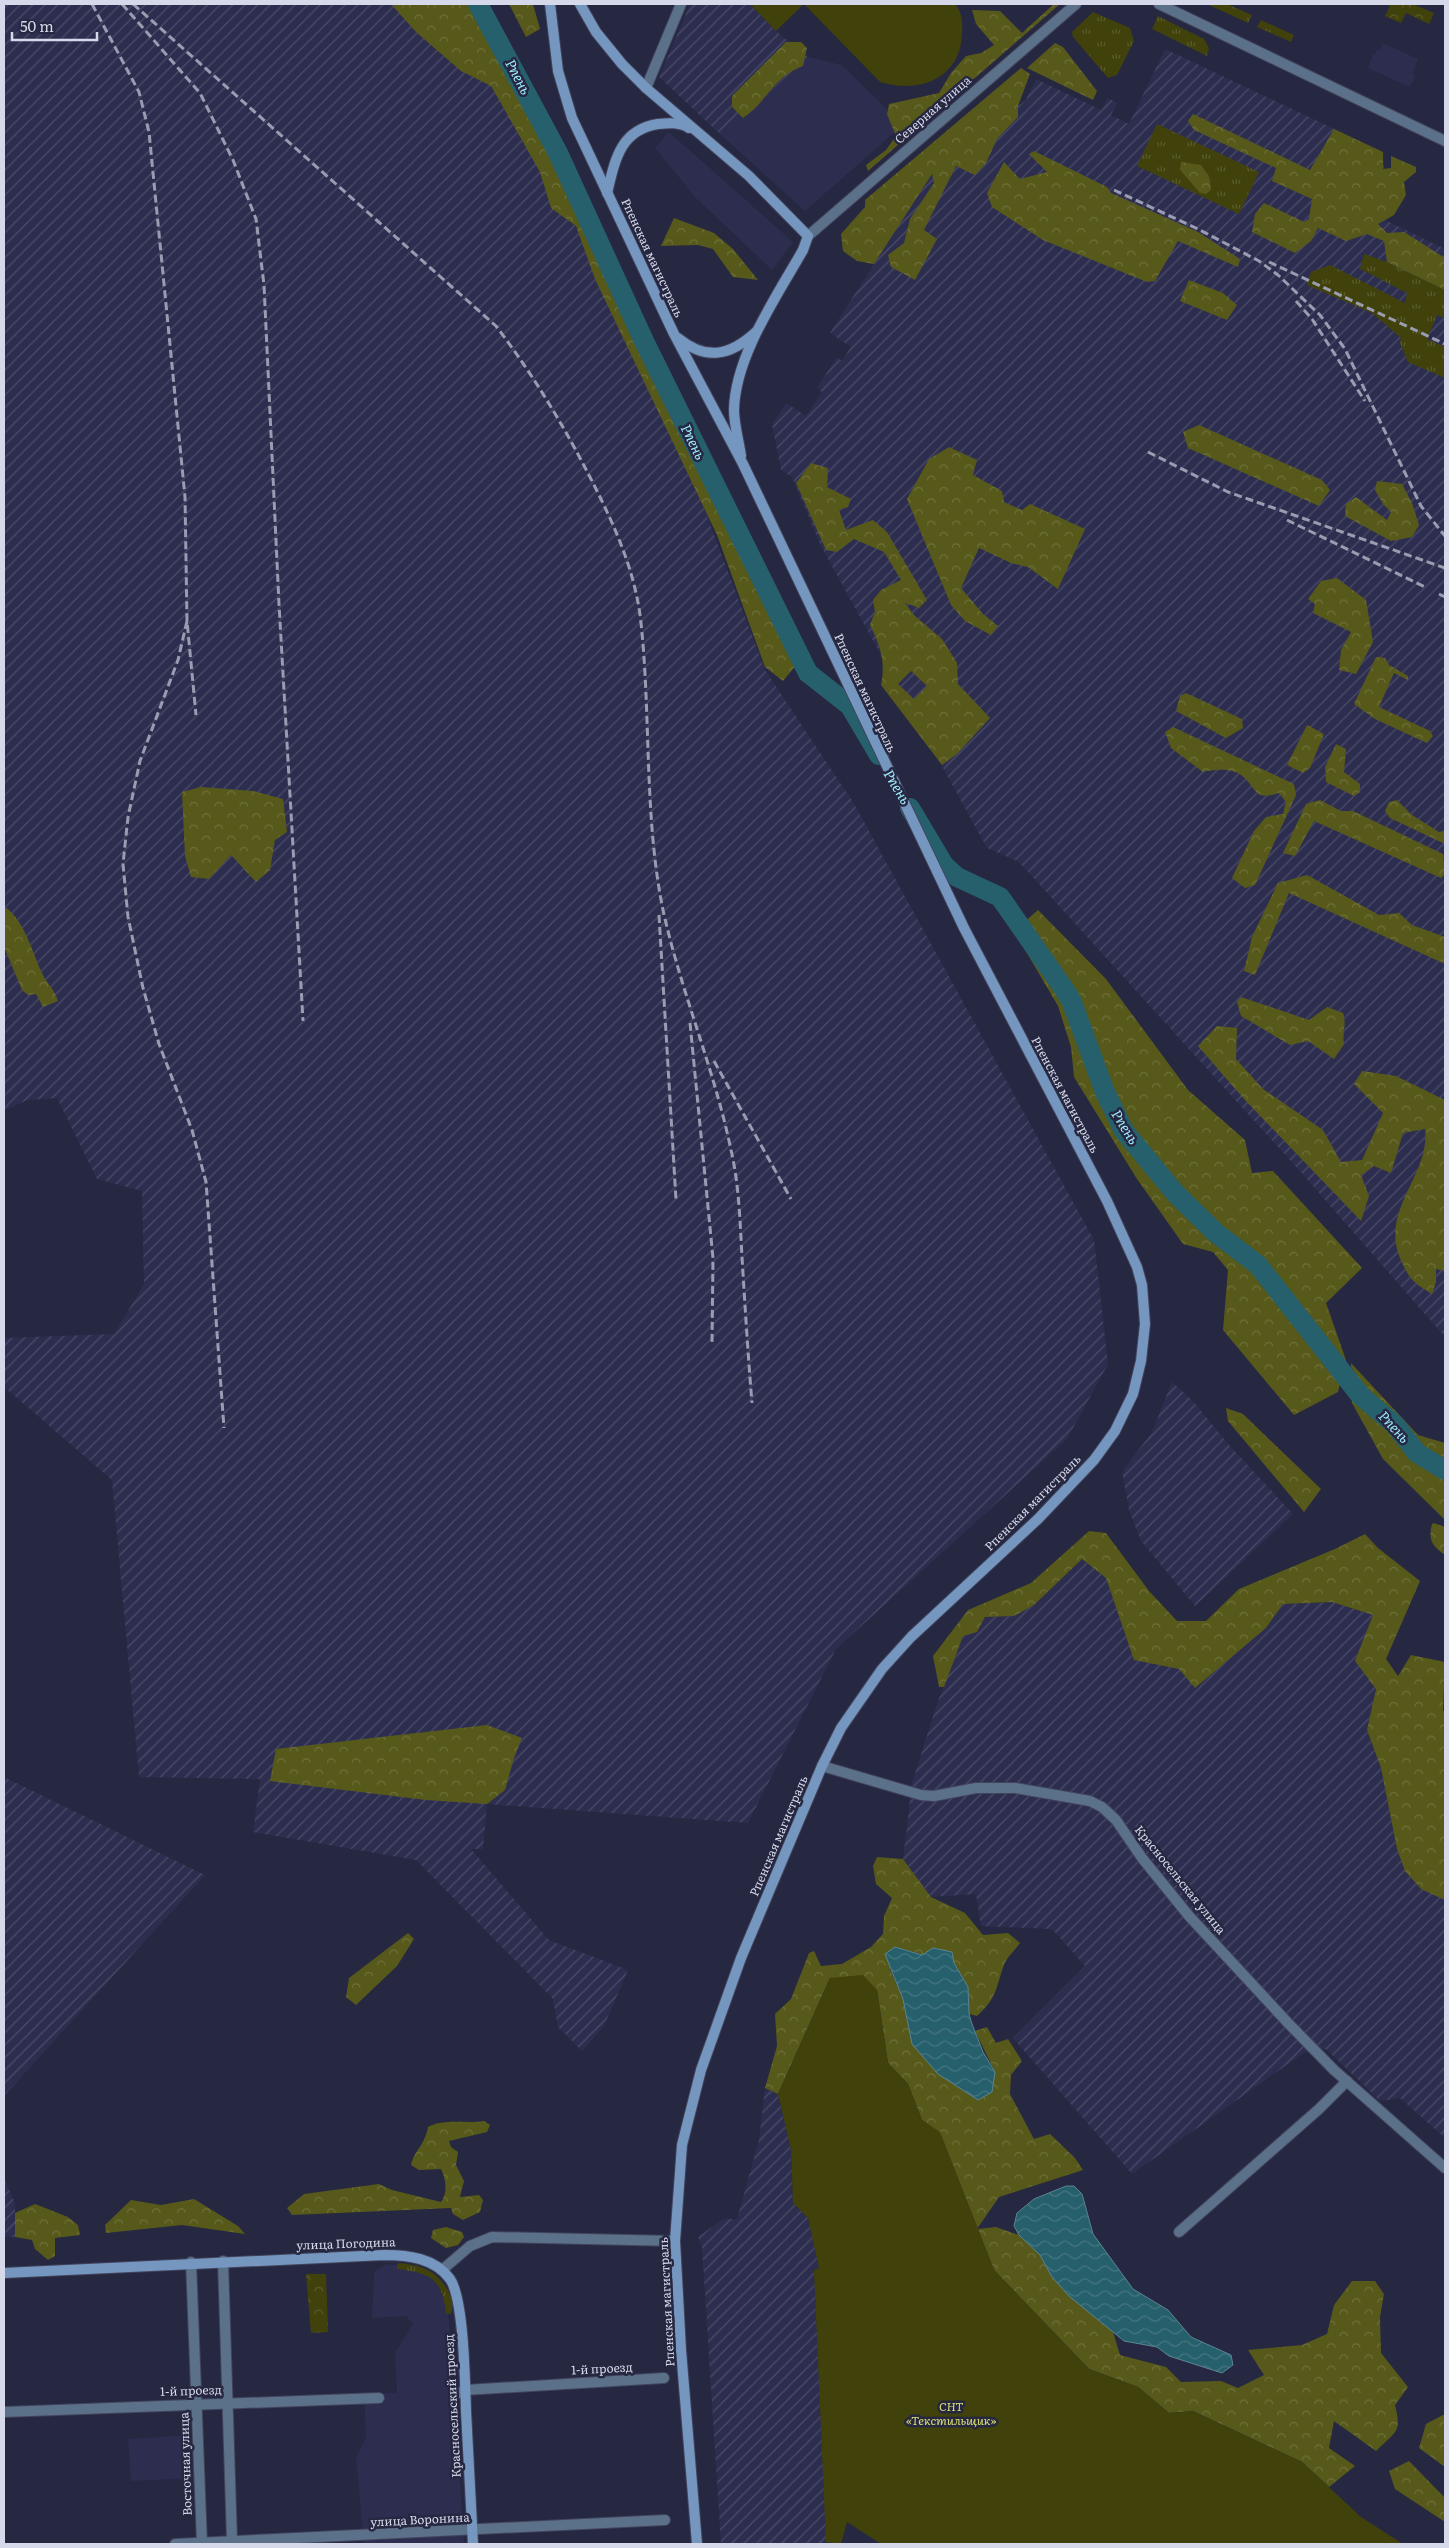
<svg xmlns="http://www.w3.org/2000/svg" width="1449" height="2548" viewBox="0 0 1449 2548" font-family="Literata,serif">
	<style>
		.built { fill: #2d2e4f }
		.industrial { fill: url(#industrial-furrows) }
		.grass { fill: url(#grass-tufts) }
		.forest { fill: url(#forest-crowns); fill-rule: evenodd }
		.park { fill: url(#park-crowns) }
		.garden { fill: #40410b }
		.water { fill: url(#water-waves); stroke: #5b8492 }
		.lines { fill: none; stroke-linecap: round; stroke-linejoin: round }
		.river { stroke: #26606c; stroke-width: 20 }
		.street-casing { stroke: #42435c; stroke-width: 12 }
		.secondary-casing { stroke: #42435c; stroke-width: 12 }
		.street { stroke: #5b7089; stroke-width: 10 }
		.secondary { stroke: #7597bf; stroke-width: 10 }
		.rail { stroke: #9a9db1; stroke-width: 3; stroke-dasharray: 8 4; stroke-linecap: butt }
		.labels { text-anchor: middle; stroke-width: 5; stroke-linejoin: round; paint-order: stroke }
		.street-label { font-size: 12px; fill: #d6d9ea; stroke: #262741 }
		.park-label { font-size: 12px; font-style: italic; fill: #dde172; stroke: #262741 }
		.water-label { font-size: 14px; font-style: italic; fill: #9debfd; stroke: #262741 }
	</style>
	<defs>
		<pattern id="industrial-furrows" width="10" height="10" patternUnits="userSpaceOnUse" patternTransform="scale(1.25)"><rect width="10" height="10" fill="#2d2e4f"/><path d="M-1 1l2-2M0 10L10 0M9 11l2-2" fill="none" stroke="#4b4c68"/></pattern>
		<pattern id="grass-tufts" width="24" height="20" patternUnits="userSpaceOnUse" patternTransform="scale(1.25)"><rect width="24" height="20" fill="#40410b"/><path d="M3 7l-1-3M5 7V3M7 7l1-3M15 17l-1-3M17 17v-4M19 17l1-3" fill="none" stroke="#5b5c2f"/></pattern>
		<pattern id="forest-crowns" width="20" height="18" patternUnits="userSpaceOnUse" patternTransform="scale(1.25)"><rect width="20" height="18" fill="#57591a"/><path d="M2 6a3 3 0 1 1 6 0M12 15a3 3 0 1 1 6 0" fill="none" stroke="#6e703b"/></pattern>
		<pattern id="park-crowns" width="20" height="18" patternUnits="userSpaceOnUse" patternTransform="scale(1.25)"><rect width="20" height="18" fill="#40410b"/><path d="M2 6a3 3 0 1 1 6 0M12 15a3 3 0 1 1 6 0" fill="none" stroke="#5b5c2f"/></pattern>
		<pattern id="water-waves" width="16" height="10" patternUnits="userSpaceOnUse" patternTransform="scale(1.25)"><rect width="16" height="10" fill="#26606c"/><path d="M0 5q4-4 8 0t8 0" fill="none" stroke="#457681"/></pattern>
	</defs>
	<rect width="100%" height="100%" fill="#262741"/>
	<g class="built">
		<polygon points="1383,43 1418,59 1412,74 1415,76 1410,87 1368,68 1373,54 1375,55 1377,49 1380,50"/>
		<polygon points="808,57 842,65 903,125 805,211 722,136"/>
		<polygon points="669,132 793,242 772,270 695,197 655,148"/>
		<polygon points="387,2264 422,2269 447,2293 464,2544 364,2544 356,2457 366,2438 364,2393 397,2393 395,2353 413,2324 406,2316 372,2318 374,2272"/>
		<polygon points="193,2435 195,2478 131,2481 128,2439"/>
	</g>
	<g class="industrial">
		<polygon points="4,4 459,4 475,25 666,407 765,670 853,802 1094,1240 1108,1364 1067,1439 836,1649 748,1823 487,1804 483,1849 471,1849 549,1940 628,1970 604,2026 582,2051 558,2027 553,1999 416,1860 253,1832 260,1779 139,1777 112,1480 4,1387 4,1338 114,1334 144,1284 142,1191 97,1179 57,1098 27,1100 4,1111"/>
		<polygon points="690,4 750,4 776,31 808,57 722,136 659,77"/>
		<polygon points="1165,49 1383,152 1387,221 1445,249 1445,1337 1298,1169 1019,862 987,848 821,546 792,477 781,470 772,424 786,403 806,416 822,392 817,388 837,357 842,361 851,347 830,333 932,173 1026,100 1036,79 1101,110 1108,98 1117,103 1111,115 1129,124"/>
		<polygon points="1172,1382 1193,1401 1229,1445 1293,1514 1195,1606 1141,1541 1129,1510 1122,1472 1152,1432"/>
		<polygon points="1082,1559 1106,1578 1134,1659 1179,1669 1266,1628 1283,1604 1332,1602 1373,1615 1355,1661 1376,1689 1367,1731 1381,1768 1397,1849 1405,1871 1445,1900 1445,2138 1400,2098 1380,2101 1326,2049 1305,2052 1132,2174 1013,2038 1085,1966 1052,1929 981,1926 976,1894 931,1897 903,1859 912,1783 937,1704 963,1636 977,1632 985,1617 1014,1616 1034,1605"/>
		<polygon points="4,1777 205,1875 4,2096"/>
		<polygon points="765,2088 778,2094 791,2150 793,2203 808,2218 819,2268 814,2270 827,2544 721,2544 702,2247 698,2237 723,2219 737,2219 759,2140"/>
		<polygon points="4,2178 15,2203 15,2237 4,2237"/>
	</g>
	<g class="grass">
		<polygon points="1207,4 1227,4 1252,15 1248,23"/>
		<polygon points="1093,12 1130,28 1134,41 1117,75 1108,78 1073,37 1072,32"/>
		<polygon points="1158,16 1204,39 1209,48 1207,56 1152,29"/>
		<polygon points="1261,20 1294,35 1291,42 1257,27"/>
		<polygon points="1157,124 1259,172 1239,214 1137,166"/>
		<polygon points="1364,254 1387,262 1445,290 1445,318 1437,315 1427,339 1445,347 1445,378 1408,362 1400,343 1401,338 1372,313 1307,285 1311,272 1330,265 1405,303 1407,293 1360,269"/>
		<path d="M 400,2263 C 407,2264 416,2265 423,2268 C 440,2274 457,2296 451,2314 L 446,2313 C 442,2278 430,2273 397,2269 L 397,2264 Z"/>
	</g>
	<g class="forest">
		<polygon points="391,4 472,4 494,39 519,92 558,163 627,317 797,664 783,681 765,667 717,535 595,279 576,226 551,208 540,172 491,86 461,71 416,32"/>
		<polygon points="509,4 533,4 540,29 526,37"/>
		<polygon points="1054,4 1060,4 868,171 866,165 886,150 896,136 887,114 889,104 939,93 951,73 966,56 981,53 994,45 976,24 972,10 1000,11 1022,33"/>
		<path d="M 786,42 L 801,42 L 807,48 L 803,66 C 772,78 768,101 743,118 L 732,107 L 732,96 Z"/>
		<polygon points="1055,43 1063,47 1097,91 1093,100 1027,68"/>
		<polygon points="1021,68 1030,74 1018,106 1018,117 997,139 986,163 975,175 956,166 924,230 937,239 915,280 891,267 888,255 904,243 910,219 934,183 932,174 874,264 857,261 843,251 841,234 865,207 865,200"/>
		<polygon points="1193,114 1310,170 1334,129 1383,152 1383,169 1391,168 1391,156 1416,167 1416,172 1404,182 1406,195 1394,215 1378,224 1387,233 1404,232 1445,258 1445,290 1387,262 1384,241 1367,234 1346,241 1318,228 1311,241 1295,253 1252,232 1255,214 1264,203 1304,222 1309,219 1312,199 1272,181 1276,168 1194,130 1188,121"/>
		<polygon points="1034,151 1107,187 1111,193 1198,232 1240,259 1238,267 1178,241 1155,281 1147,282 1043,240 992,207 987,193 1004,162 1020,179 1047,172 1029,154"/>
		<polygon points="1181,162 1201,165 1209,176 1211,190 1206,194 1200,193 1180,170"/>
		<polygon points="674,218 714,233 733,249 758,280 733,277 713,249 698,245 661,246"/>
		<polygon points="1189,280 1223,293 1237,305 1227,320 1180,301"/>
		<polygon points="1199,425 1322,480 1330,490 1319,506 1188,448 1183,432"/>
		<polygon points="949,447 977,460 973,475 1002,491 1004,502 1022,510 1030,504 1085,529 1058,589 1028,567 1011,563 979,548 961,588 983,614 998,626 991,635 965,621 951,605 907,499 929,459"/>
		<path d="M 811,463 L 828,468 L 827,487 L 851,499 L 848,507 L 839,510 L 846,530 L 873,520 L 887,532 L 927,600 L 919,608 L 905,603 L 914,615 L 942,639 L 957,663 L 958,684 L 990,718 L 957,754 L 942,765 L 881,685 C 886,662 880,645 870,625 L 875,612 L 873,600 L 881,590 L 901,580 L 884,552 L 854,539 L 837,552 L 826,550 L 796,483 ZM 911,671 L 927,686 L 914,699 L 898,684 Z"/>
		<polygon points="1377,481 1402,484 1412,503 1419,525 1412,537 1391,541 1345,516 1346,504 1356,497 1387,520 1391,512 1383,504 1375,490"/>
		<polygon points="1337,578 1366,600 1373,642 1356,674 1339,670 1341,650 1351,632 1313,613 1315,604 1308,599 1321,581"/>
		<polygon points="1376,657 1385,658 1389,665 1408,676 1408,680 1394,673 1379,707 1430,731 1433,736 1427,743 1375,719 1354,704"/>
		<polygon points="1186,693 1242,719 1243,728 1226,738 1176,711 1180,696"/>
		<polygon points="1307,725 1324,734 1310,768 1303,773 1287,765"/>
		<path d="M 1173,727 L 1294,784 L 1296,795 L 1255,885 L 1245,888 L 1232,878 L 1254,831 L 1266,817 L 1283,814 L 1286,802 L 1279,793 C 1253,802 1257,787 1241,775 C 1232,768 1214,769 1203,772 L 1171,748 L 1165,732 Z"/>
		<polygon points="1336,744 1346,749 1344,772 1360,784 1360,792 1354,796 1326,782 1325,767"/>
		<polygon points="201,787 253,791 283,799 287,832 275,840 270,870 256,882 231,855 209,879 191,877 185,856 182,792"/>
		<polygon points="1320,800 1341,811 1353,811 1443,854 1445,874 1441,878 1314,821 1295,856 1283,853 1306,804"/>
		<polygon points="1397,800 1412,815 1439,832 1445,831 1445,844 1390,818 1385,811 1389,802"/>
		<polygon points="1307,875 1379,915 1399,913 1412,925 1445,937 1445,964 1289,893 1255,975 1244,971 1252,937 1278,883"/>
		<path d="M 4,906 C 26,921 32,954 44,977 C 49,985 55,991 58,1001 L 43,1007 L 36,994 L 28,995 L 22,990 L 4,947 Z"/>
		<polygon points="1038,910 1106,979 1188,1090 1245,1140 1252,1173 1273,1171 1362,1268 1326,1303 1346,1360 1338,1392 1294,1415 1223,1330 1228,1270 1213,1252 1183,1244 1137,1179 1074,1077 1071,1047 1058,1006 1014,931"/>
		<path d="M 1241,997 L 1309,1020 L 1327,1007 L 1343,1013 C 1347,1024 1342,1032 1344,1044 L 1334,1059 L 1308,1041 L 1290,1045 L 1241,1016 L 1237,1002 Z"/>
		<path d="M 1217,1026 L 1237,1028 L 1236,1059 L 1263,1089 L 1323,1130 L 1341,1162 L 1362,1160 L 1383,1113 L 1354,1084 L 1362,1071 L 1396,1076 L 1445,1100 L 1445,1271 L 1436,1269 L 1436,1282 L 1432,1294 C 1411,1281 1410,1280 1400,1258 C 1380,1209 1431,1174 1425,1129 L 1403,1133 L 1391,1173 L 1374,1166 L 1361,1175 L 1369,1196 L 1361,1221 L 1244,1099 L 1198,1046 Z"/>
		<polygon points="1351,1363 1418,1435 1445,1443 1445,1520 1383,1459 1352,1403"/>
		<polygon points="1226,1408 1243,1414 1321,1489 1304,1512 1228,1421"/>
		<path d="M 1434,1523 L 1445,1527 L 1445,1555 C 1432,1546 1428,1540 1432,1524 Z"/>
		<polygon points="1089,1531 1106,1533 1149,1591 1177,1621 1206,1621 1239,1589 1335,1549 1365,1534 1378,1548 1420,1581 1386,1659 1398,1676 1411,1655 1445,1662 1443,1711 1445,1711 1445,1900 1421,1889 1405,1871 1397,1849 1381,1768 1367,1730 1376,1689 1355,1661 1373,1615 1332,1602 1283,1604 1266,1628 1195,1688 1179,1669 1134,1660 1106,1578 1082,1559 1034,1605 1014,1616 985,1617 977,1632 963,1636 944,1687 939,1687 933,1656 968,1610 1031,1583"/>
		<polygon points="487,1725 522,1738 514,1758 505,1790 487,1804 426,1800 270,1781 276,1749"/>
		<path d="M 877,1857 L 903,1859 L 931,1897 L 965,1913 L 983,1935 L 1008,1933 L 1020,1943 C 1015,1950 1007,1957 1004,1965 C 995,1989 998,1997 977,2016 L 969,2014 L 968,1987 L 954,1963 L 895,1947 L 890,1969 L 903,1999 L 912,2044 L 995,2072 L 975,2031 L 987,2027 L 996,2043 L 1008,2039 L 1022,2061 L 1011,2075 L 1010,2094 L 1034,2139 L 1050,2134 L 1075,2158 L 1083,2170 L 999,2197 L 977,2229 L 996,2227 L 1019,2235 L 1040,2255 L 1052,2277 L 1113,2332 L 1120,2355 L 1166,2367 L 1181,2382 L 1221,2381 L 1238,2388 L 1264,2375 L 1248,2350 L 1302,2345 L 1327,2334 L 1334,2305 L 1352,2281 L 1375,2281 L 1384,2294 L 1380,2317 L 1381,2353 L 1408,2387 L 1395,2405 C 1402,2433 1396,2431 1376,2451 L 1334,2421 L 1329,2448 L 1355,2466 L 1329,2487 L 1302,2462 L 1193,2411 L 1169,2413 L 1138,2387 L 1089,2369 L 994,2270 L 940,2133 L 922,2120 L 908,2084 L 888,2063 L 877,1990 L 830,1978 L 778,2094 L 765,2088 L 777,2046 L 775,2014 L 791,1999 L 809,1953 L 814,1951 L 821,1966 L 842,1964 L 871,1947 L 883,1934 L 884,1916 L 892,1898 L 876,1884 L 873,1866 Z"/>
		<polygon points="408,1933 414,1939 397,1966 356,2005 346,1997 349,1978"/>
		<path d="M 484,2121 L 490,2125 L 487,2132 L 449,2141 L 451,2147 L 458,2152 L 456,2165 L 464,2181 L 460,2197 L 479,2195 L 483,2200 L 480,2212 L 463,2220 L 453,2214 L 451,2208 L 292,2215 L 287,2208 L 304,2194 L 379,2184 L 392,2190 L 441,2202 C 448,2193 446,2179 441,2169 L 419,2170 L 411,2165 C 414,2151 425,2145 428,2127 C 444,2118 466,2124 484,2121 Z"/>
		<polygon points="194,2199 238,2226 245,2234 182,2225 106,2233 105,2225 131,2200 161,2205"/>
		<polygon points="35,2204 68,2217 78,2225 80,2235 55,2238 55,2256 48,2260 35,2249 32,2240 15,2237 15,2213"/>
		<polygon points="446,2227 462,2232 464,2237 458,2245 446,2248 431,2238 433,2230"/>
		<polygon points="1443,2415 1445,2415 1445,2467 1419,2448 1426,2424"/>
		<polygon points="1409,2461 1445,2498 1445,2522 1395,2489 1389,2471"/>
	</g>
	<g class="park">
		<polygon points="1385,4 1413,4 1434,13 1429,24 1406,13 1401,23 1385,16 1390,6"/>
		<polygon points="306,2274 326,2274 328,2332 311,2333"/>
	</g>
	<g class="garden">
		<polygon points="750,4 800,4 802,6 776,31"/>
		<path d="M 804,4 L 955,4 C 962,11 963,24 962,33 C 961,79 919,94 880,82 Z"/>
		<polygon points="863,1975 877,1990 888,2063 908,2084 922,2120 940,2132 994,2270 1089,2369 1138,2387 1169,2413 1193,2411 1302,2462 1361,2517 1403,2544 881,2544 847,2522 841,2544 826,2542 814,2270 819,2268 808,2218 793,2203 791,2150 778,2094 830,1978"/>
	</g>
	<g class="water">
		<polygon points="895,1947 922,1955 933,1948 952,1952 954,1963 968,1987 969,2014 972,2024 983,2052 995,2072 992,2092 978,2100 938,2074 912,2044 903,1999 885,1954"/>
		<polygon points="1066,2186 1074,2186 1082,2194 1093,2234 1133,2289 1168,2310 1191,2337 1231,2355 1233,2365 1222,2373 1169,2356 1157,2347 1124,2341 1069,2296 1052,2277 1040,2255 1019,2235 1014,2226 1017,2213 1034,2199"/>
	</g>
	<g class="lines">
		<g class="river">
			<polyline points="478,4 558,153 644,341 808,673 850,706 879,755"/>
			<polyline points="910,808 944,865 957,877 1000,897 1062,986 1071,1000 1105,1092 1124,1131 1176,1194 1216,1233 1258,1265 1360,1395 1395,1425 1417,1453 1445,1470"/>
		</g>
		<defs>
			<g id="street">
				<polyline points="1159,4 1445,141"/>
				<polyline points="646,88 681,4"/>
				<polyline points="808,236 1076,4"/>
				<polyline points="822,1766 921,1795 934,1796 976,1788 1015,1788 1090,1801 1102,1807 1116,1820 1142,1858 1189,1916 1288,2023 1334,2070 1445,2168"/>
				<polyline points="1179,2232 1319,2109 1347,2081"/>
				<polyline points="223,2261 232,2541"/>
				<polyline points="191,2262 202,2544"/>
				<polyline points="442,2270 470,2246 492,2237 675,2241"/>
				<polyline points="454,2395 465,2390 664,2378"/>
				<polyline points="4,2412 379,2398"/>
				<polyline points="175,2544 665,2520"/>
			</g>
			<g id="secondary">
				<polyline points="550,4 558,71 572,118 674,334 743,464 964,928 1107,1201 1137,1267 1142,1285 1145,1324 1141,1361 1133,1394 1115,1431 1094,1460 1038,1519 911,1637 882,1669 841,1728 822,1766 741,1958 701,2070 682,2145 675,2241 681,2350 697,2544"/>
				<path d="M 580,4 L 596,32 L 622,64 L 646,88 L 749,176 L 808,236 L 803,250 C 777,296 735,356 734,410 C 734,425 739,441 741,456"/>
				<path d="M 607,193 C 615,160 620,130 658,124 C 668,123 680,122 689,128"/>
				<path d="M 678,338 C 706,361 730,356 756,332"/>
				<path d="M 4,2273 L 384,2255 C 408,2255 435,2258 450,2279 C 464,2299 465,2383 466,2411 C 468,2455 471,2500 473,2544"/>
			</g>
		</defs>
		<use href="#street" class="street-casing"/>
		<use href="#secondary" class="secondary-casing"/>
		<use href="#street" class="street"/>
		<use href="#secondary" class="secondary"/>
		<g class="rail">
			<polyline points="92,4 139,92 149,132 185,497 187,621 196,715"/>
			<polyline points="122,4 200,93 233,160 256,219 264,285 279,604 303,1021"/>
			<path d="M 133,4 L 496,326 C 535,377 567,431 596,489 C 617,531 636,575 641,623 C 651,716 644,818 663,910 C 681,992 714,1068 731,1150 C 739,1184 740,1221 742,1257 C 745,1306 748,1355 752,1403"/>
			<polyline points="1114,190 1198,229 1259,261 1278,275 1320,315 1345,349 1421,506 1445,536"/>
			<polyline points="1269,262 1445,344"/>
			<polyline points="1296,301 1312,319 1365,401"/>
			<polyline points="1148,452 1228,492 1445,568"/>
			<polyline points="1287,520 1425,587"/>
			<polyline points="1439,594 1445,597"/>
			<polyline points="187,621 178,660 140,761 128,817 123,864 128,917 143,988 159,1044 192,1130 206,1182 224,1428"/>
			<polyline points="659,915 676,1200"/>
			<polyline points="690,1023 713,1258 712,1342"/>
			<polyline points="714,1061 791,1199"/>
		</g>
	</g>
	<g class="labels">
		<g class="street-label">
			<text transform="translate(933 110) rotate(-41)" y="4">Северная улица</text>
			<text transform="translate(652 258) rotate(65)" y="4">Рпенская магистраль</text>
			<text transform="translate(865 693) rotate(65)" y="4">Рпенская магистраль</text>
			<text transform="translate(1065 1095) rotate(62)" y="4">Рпенская магистраль</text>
			<text transform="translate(1033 1503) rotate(-45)" y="4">Рпенская магистраль</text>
			<text transform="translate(779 1836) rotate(-67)" y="4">Рпенская магистраль</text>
			<text transform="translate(1180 1880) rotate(51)" y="4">Красносельская улица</text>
			<text transform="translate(346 2244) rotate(-2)" y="4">улица Погодина</text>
			<text transform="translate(667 2302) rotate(-93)" y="4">Рпенская магистраль</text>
			<text transform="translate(602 2369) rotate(-3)" y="4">1-й проезд</text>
			<text transform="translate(191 2391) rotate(-2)" y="4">1-й проезд</text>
			<text transform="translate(453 2406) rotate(-93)" y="4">Красносельский проезд</text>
			<text transform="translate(186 2464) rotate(-92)" y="4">Восточная улица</text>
			<text transform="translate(420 2520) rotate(-3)" y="4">улица Воронина</text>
		</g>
		<g class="park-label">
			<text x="951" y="2411">СНТ<tspan x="951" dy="14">«Текстильщик»</tspan></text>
		</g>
		<g class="water-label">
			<text transform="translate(518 77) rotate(62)" y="5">Рпень</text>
			<text transform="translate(693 442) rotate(64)" y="5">Рпень</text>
			<text transform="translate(897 787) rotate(59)" y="5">Рпень</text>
			<text transform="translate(1125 1127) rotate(58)" y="5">Рпень</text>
			<text transform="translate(1394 1427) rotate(47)" y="5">Рпень</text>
		</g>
	</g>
	<rect width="1449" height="2548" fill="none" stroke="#d6d9ea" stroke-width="10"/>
	<path d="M12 32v8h85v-8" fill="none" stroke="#d6d9ea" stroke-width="2.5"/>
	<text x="20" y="32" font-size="15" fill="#d6d9ea" stroke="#262741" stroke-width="4" paint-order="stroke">50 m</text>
</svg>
